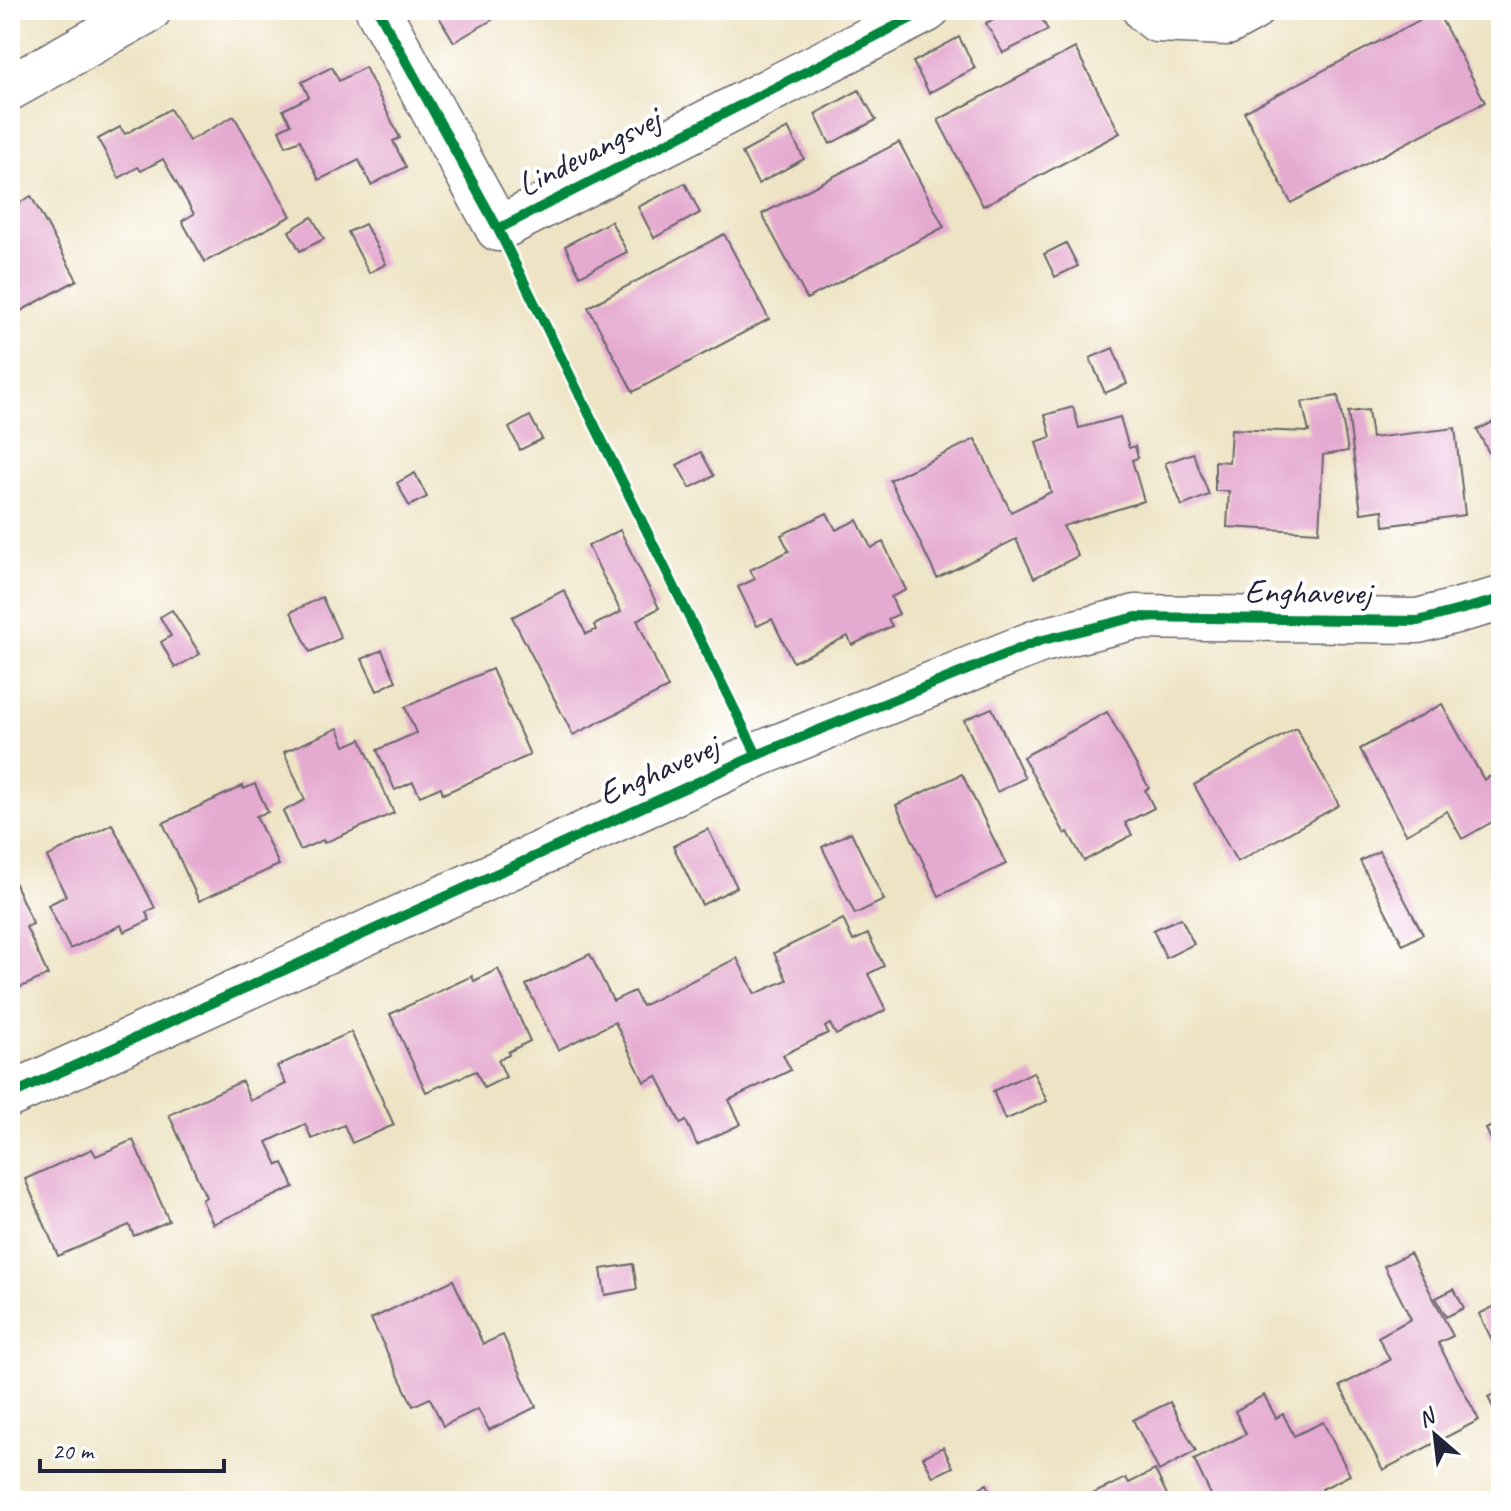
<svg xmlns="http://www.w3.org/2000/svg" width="1511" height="1511" viewBox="0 0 1511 1511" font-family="Caveat,sans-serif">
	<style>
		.building { fill: #e5aad0 }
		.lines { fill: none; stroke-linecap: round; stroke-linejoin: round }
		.street-casing { stroke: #69666b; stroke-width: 47 }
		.street { stroke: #fff; stroke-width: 44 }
		.cycleway-casing { stroke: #fff; stroke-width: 15 }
		.cycleway { stroke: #00873e; stroke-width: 10 }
		.labels { text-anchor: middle; stroke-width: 8; stroke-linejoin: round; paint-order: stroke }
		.street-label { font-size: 34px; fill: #22223b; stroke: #fff }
	</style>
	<rect width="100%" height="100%" fill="#fff"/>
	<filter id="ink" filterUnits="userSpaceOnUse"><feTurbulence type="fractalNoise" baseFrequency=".0125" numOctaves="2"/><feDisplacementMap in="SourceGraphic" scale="16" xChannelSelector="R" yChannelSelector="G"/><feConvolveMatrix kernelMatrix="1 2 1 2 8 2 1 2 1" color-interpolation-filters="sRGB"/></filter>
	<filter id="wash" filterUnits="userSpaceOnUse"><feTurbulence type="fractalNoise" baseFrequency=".006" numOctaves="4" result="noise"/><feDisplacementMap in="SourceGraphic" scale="32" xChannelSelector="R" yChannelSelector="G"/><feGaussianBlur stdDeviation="1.8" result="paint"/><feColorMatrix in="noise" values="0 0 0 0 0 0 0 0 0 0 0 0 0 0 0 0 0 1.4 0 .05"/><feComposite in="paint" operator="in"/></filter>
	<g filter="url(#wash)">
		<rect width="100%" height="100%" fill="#eee4c5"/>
		<g id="blocks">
			<g class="building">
				<polygon points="435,10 509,10 454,42"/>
				<polygon points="1011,10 1037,10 1048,30 1003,53 986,23"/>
				<polygon points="1437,11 1485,102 1291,203 1244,112"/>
				<polygon points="959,37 975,68 929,93 913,62"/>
				<polygon points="1075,48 1120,133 983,206 938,120"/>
				<polygon points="332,67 339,81 365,67 400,138 393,141 406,167 371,185 359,160 319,180 300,140 286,146 279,130 291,124 283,110 309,97 302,82"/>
				<polygon points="859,90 876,120 830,144 815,114"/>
				<polygon points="170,109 189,141 234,116 291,216 205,262 182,221 194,214 163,159 141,171 138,167 119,178 98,139 120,127 125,134"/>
				<polygon points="788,128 804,159 758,184 742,153"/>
				<polygon points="899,142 944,227 807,299 762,214"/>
				<polygon points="685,183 700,213 654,238 638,207"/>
				<polygon points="31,196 77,280 10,317 10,208"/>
				<polygon points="312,217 324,239 300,251 289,231"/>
				<polygon points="611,221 627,252 580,276 565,246"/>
				<polygon points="365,224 386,264 369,273 348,232"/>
				<polygon points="724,234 769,319 633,392 588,307"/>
				<polygon points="1066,243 1078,266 1055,277 1044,254"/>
				<polygon points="1113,348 1127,384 1105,393 1090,358"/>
				<polygon points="1338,396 1348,451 1323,455 1319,532 1227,527 1229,491 1215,491 1215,461 1229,462 1231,429 1309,432 1302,402"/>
				<polygon points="1073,407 1079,428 1120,417 1129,448 1135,446 1138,458 1132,460 1144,501 1063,526 1078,556 1034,578 1016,539 937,578 890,480 975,439 1011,512 1051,492 1036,442 1051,437 1045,415"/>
				<polygon points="1368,410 1372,438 1455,428 1465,515 1384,526 1383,510 1361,513 1348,412"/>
				<polygon points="530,416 542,439 520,450 509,428"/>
				<polygon points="1501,418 1501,476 1477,430"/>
				<polygon points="701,452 714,476 690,488 677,465"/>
				<polygon points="1193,453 1209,495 1182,506 1165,463"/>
				<polygon points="415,473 427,497 409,506 397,483"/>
				<polygon points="827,513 836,530 857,520 871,548 883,542 906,590 891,597 899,614 888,619 892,626 852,645 848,636 793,662 772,619 757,626 738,587 755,579 750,570 789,551 781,535"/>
				<polygon points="620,530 659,608 637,620 668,688 573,735 512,617 564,590 586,634 596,630 594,625 621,612 588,546"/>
				<polygon points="322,597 341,638 310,652 291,612"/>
				<polygon points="172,610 200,654 175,668 161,642 171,636 160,617"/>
				<polygon points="382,650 396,681 377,691 362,659"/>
				<polygon points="492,669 530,755 443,794 441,787 420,796 413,782 395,790 377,750 416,733 405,707"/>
				<polygon points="1442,704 1484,780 1501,770 1501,834 1494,821 1462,839 1447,811 1406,834 1360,749"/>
				<polygon points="992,708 1025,778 997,792 964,720"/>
				<polygon points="1107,712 1149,788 1145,790 1154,808 1125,823 1132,835 1084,861 1068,832 1065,834 1023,757"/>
				<polygon points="338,728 345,746 361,739 394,813 324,843 323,840 300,850 283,811 305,800 284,752"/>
				<polygon points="1296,728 1339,805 1237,862 1194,785"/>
				<polygon points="962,774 1006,864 939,896 896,805"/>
				<polygon points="255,784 268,812 256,816 279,865 199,901 163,823 243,786 244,789"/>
				<polygon points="112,824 155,908 146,912 150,920 124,932 121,925 70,949 48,905 66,896 47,857"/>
				<polygon points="708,829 737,887 702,905 673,846"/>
				<polygon points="851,832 884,900 855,914 822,847"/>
				<polygon points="1379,851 1423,934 1403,945 1360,861"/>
				<polygon points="10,873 33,924 26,927 48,975 10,992"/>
				<polygon points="1181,918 1194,944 1166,958 1153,930"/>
				<polygon points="843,919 853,941 868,934 884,966 868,974 886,1010 836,1035 830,1024 825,1027 828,1033 783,1055 791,1070 729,1100 741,1124 697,1145 686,1121 681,1124 657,1076 644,1082 615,1022 558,1050 526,985 590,954 613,1001 634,991 642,1006 737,958 755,994 787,980 774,953"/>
				<polygon points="498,969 530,1041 508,1052 509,1055 498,1060 506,1077 484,1088 476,1071 426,1092 390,1014 472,976 474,981"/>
				<polygon points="351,1032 394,1125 352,1143 344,1125 312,1139 305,1124 267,1142 278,1165 283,1163 294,1187 213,1224 202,1200 206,1197 169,1115 242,1081 250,1101 286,1084 277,1066"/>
				<polygon points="1033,1072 1047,1101 1005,1120 993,1091"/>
				<polygon points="1501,1121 1501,1148 1496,1150 1486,1129"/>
				<polygon points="133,1140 169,1221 134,1236 129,1225 58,1256 25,1179 92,1149 96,1156"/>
				<polygon points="1410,1253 1453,1336 1438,1343 1479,1420 1383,1470 1340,1386 1390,1360 1378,1337 1411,1319 1384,1266"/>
				<polygon points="633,1264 637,1289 605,1295 601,1269"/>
				<polygon points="453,1280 483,1344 503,1335 536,1407 489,1430 478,1409 443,1426 430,1398 413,1406 371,1319"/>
				<polygon points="1454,1289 1464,1308 1446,1317 1436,1298"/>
				<polygon points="1501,1303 1501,1358 1479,1314"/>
				<polygon points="1501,1391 1501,1425 1488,1397"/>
				<polygon points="1264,1395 1276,1418 1283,1414 1294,1436 1323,1422 1350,1475 1322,1489 1325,1494 1312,1501 1214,1501 1194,1460 1246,1434 1235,1411"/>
				<polygon points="1170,1402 1196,1451 1159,1471 1133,1420"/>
				<polygon points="943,1447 953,1467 933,1477 923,1457"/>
				<polygon points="1155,1470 1170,1501 1086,1501 1084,1498 1126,1478 1129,1483"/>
				<polygon points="987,1484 995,1501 979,1501 974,1491"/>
			</g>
		</g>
	</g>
	<g filter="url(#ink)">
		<use href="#blocks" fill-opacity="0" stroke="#69666b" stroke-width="2"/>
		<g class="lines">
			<defs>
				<g id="street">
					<polyline points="378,10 498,229 927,10"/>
					<polyline points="1145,10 1157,20 1227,23 1251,10"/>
					<polyline points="10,88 149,10"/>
					<polyline points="10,1095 757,755 1039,641 1136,617 1418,621 1501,599"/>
				</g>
			</defs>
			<use href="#street" class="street-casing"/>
			<use href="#street" class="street"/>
			<defs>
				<g id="cycleway">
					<polyline points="378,10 498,229 757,755"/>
					<polyline points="498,229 927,10"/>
					<polyline points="10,1095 757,755 1039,641 1136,617 1418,621 1501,599"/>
				</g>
			</defs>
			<use href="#cycleway" class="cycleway-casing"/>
			<use href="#cycleway" class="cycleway"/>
		</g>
	</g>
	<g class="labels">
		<g class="street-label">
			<text transform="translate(588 151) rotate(-27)" y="12">Lindevangsvej</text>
			<text transform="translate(1308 591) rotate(1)" y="12">Enghavevej</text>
			<text transform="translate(658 769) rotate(-24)" y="12">Enghavevej</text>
		</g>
	</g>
	<rect width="1511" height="1511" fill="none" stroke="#fff" stroke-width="40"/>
	<g transform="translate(1435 1435) rotate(332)" stroke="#ffffff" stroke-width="6" paint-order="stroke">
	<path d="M0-6L14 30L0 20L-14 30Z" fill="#22223b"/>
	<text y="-12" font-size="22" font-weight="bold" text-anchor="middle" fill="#22223b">N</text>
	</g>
	<path d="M40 1459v12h184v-12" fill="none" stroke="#22223b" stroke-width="4"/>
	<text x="52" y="1459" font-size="24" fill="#22223b" stroke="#ffffff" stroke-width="6" paint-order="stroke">20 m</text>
</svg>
